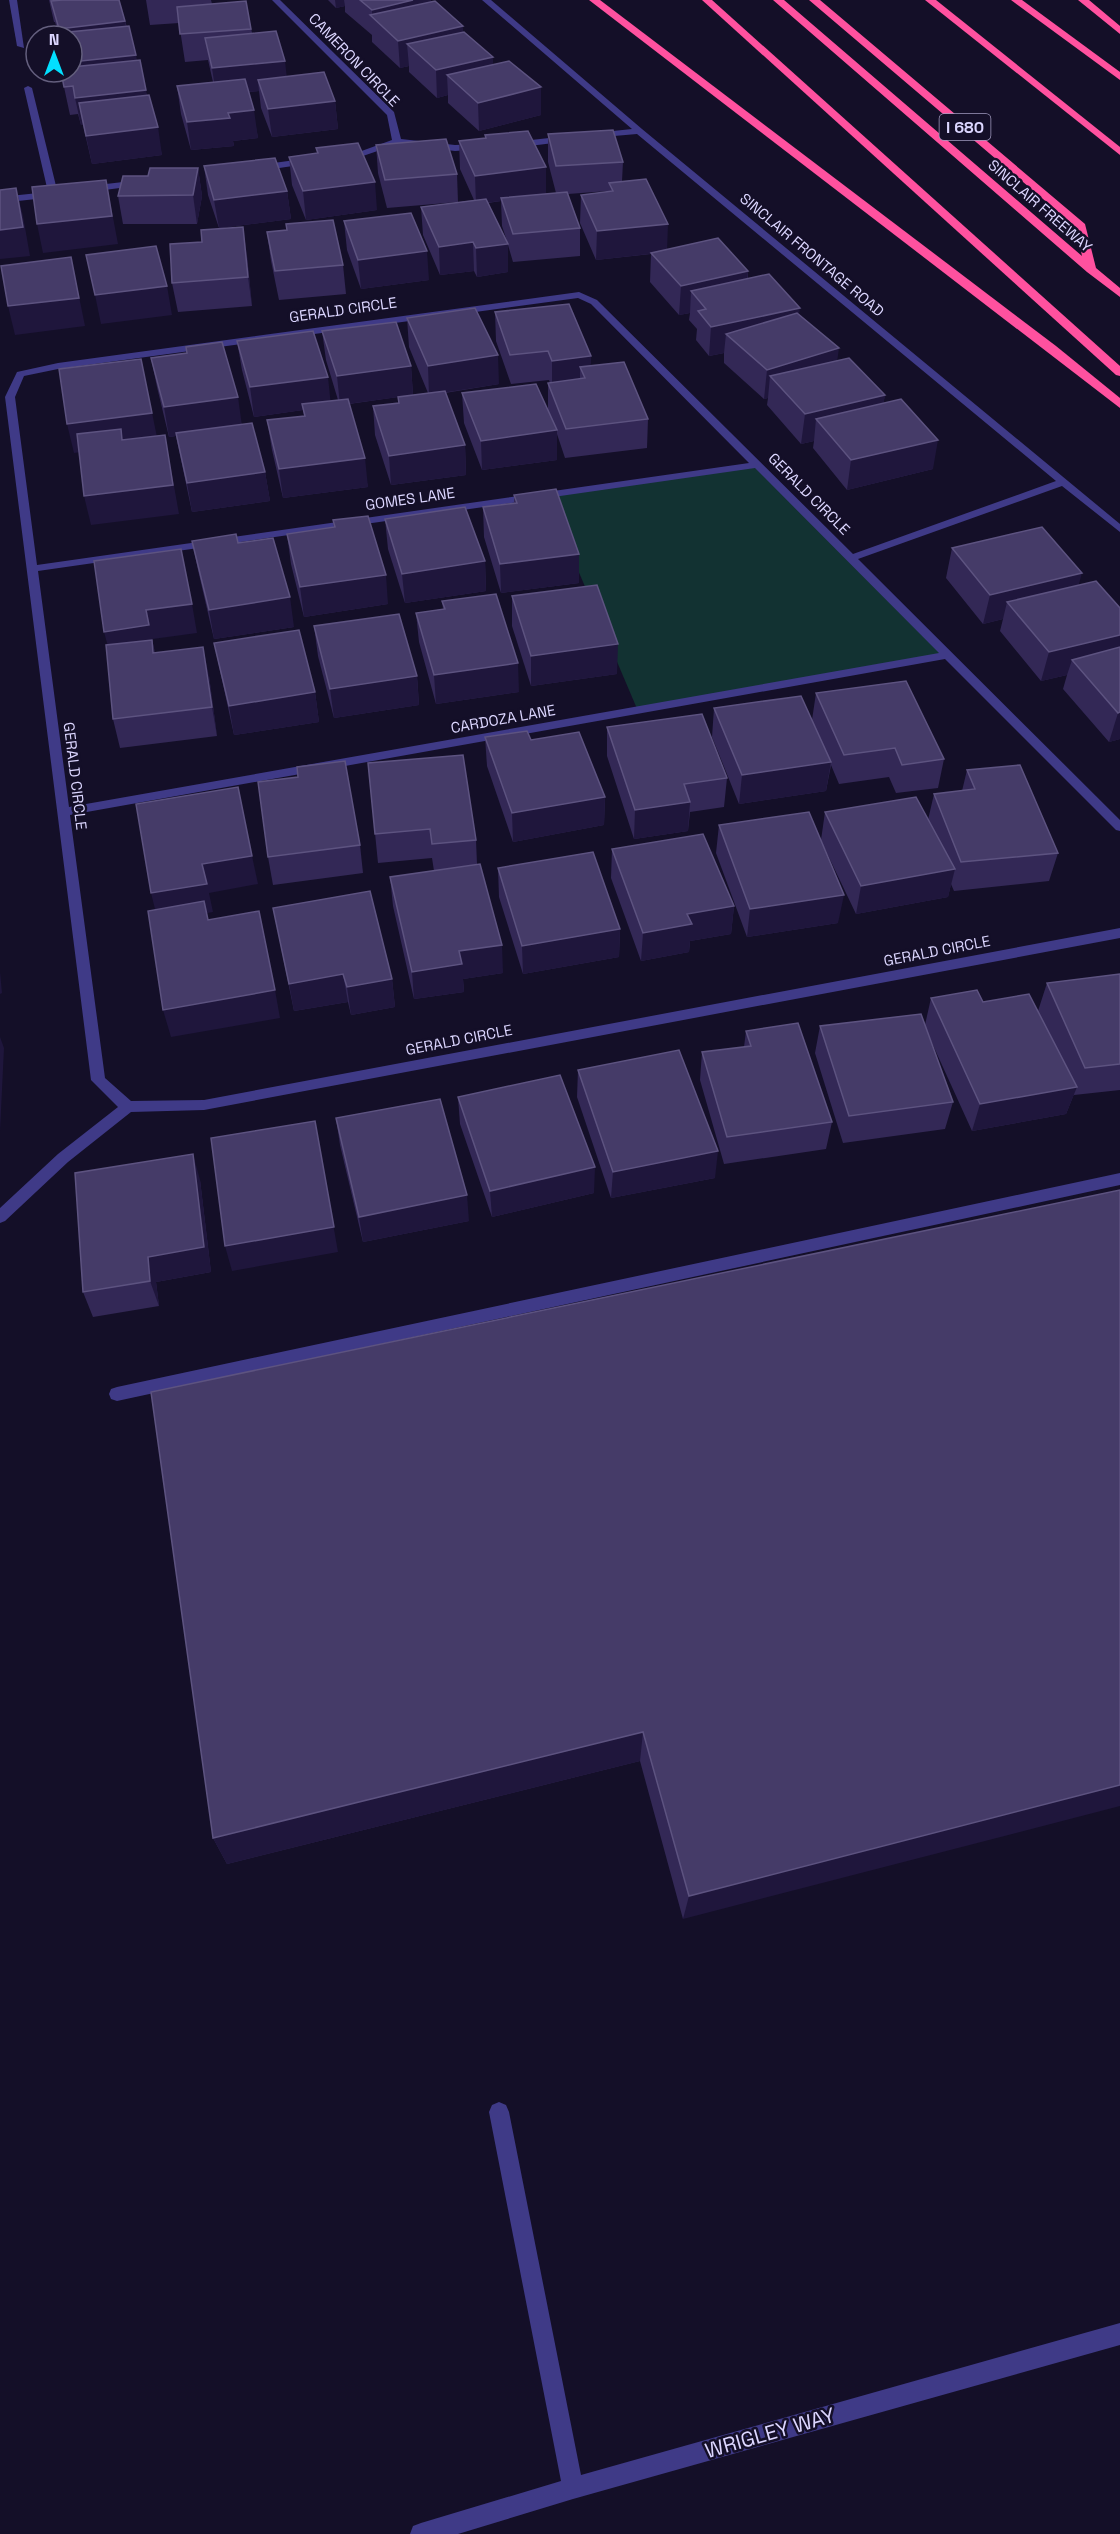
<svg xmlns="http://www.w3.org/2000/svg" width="1120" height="2534" viewBox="0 0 1120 2534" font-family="'Space Grotesk',sans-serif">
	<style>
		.green { fill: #123232 }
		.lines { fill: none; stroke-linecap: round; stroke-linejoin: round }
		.minor { fill: #3f3a87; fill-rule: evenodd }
		.highway { fill: #ff519f; fill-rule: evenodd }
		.wall { fill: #332856; fill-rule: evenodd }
		.shaded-wall { fill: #1f163c }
		.building { fill: #453b68; stroke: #5d5380; stroke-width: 1.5 }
		.labels { text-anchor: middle; stroke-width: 5; stroke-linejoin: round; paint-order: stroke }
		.far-street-label { font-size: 15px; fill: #dcd6ff; stroke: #140f28 }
		.shield { fill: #140f28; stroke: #a09abe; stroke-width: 1.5 }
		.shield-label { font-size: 16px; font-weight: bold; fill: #dcd6ff }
		.near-street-label { font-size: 21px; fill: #dcd6ff; stroke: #140f28 }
	</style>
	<rect width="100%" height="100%" fill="#140f28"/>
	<polygon class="green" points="757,465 948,655 638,711 546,495"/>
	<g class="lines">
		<g class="minor">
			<polygon points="9,0 17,0 24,48 17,46"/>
			<polygon points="272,0 280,0 394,112 401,139 455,145 480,144 484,147 483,149 455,151 398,144 360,157 339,159 339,155 356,153 392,140 387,115"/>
			<path d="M 482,0 L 491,0 L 642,129 L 1120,524 L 1120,532 L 1062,486 L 858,559 L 1120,820 L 1120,831 L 1116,830 L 945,659 L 70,815 L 105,1078 L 131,1101 L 204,1100 L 1120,928 L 1120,938 L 204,1110 L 131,1112 L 68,1162 L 5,1221 L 0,1223 L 0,1208 L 58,1154 L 118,1107 L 91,1080 L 5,397 L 17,372 L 58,363 L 579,292 L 597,300 L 853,554 L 1056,481 L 637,134 L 591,138 L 591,134 L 594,133 L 632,129 ZM 578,298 L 591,304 L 749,463 L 37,565 L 15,397 L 24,376 L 58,369 ZM 755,468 L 939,653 L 69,807 L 38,571 Z"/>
			<polygon points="28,86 32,88 58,194 54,197 0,203 0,197 48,192 24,88"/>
			<polygon points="567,136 571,139 570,141 513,148 509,145 513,142"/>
			<polygon points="310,158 314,161 313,163 259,171 255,168 259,165"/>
			<polygon points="140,180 144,183 143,185 89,192 85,189 89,186"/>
			<polygon points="1120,1173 1120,1185 117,1401 111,1399 109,1394 111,1389 117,1387"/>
			<polygon points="499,2102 506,2105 509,2112 581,2475 1120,2323 1120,2345 573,2499 458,2534 410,2534 413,2526 421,2523 561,2481 489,2112 492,2105"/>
		</g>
		<g class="highway">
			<polygon points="589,0 600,0 1056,346 1120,398 1120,408"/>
			<polygon points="702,0 712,0 1120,366 1120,376 1116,375"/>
			<polygon points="773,0 784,0 1082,256 1076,227 809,0 820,0 1085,224 1096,268 1120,288 1120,297 1087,272"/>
			<polygon points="925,0 936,0 1120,147 1120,155"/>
			<polygon points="1011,0 1022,0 1120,72 1120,80"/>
			<polygon points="1078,0 1089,0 1120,26 1120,34"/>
		</g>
	</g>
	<g class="wall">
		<polygon points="49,0 119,0 147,96 162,155 92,164 83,125 81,125 78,114 70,115 64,87 72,72 72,36 59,36 55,22 54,22"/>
		<polygon points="146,0 211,0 212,4 246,1 252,33 287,77 335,101 338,129 272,137 261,108 259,91 249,92 258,138 233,141 234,146 191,150 181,114 177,86 213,82 208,60 185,62 179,23 150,25"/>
		<polygon points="328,0 431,0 431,1 463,26 463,32 493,57 493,64 541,87 541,115 479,131 448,103 448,95 437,98 409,72 409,66 400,68 372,42 372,35 345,12 345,6 336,8"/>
		<path d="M 548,134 L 623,162 L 622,181 L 667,249 L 748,271 L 748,279 L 799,314 L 837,360 L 885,395 L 883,404 L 933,469 L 847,490 L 813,448 L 814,441 L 801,444 L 767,405 L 768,398 L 764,399 L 724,363 L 724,353 L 709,356 L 696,340 L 697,329 L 689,320 L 690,313 L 679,315 L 650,282 L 651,254 L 596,260 L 580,223 L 581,195 L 608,192 L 608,191 L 568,194 L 580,228 L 580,256 L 513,262 L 508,245 L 508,272 L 477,277 L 474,271 L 440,275 L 423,235 L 421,207 L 474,200 L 460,169 L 459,141 L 485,138 L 485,135 L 546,194 L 556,193 L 548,162 ZM 501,201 L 502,226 L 507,241 L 488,203 Z"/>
		<polygon points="376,145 457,174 458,202 387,208 378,173"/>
		<polygon points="316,148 377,210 306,220 292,185 289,157 317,153"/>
		<polygon points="204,166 287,191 291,219 219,228 208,195"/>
		<polygon points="198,168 202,196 197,224 123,224 118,196 148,176"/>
		<polygon points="344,221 429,280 361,289 347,250"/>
		<polygon points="267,232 343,265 346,294 279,300 271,261"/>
		<polygon points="202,242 247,256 252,306 178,312 172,283"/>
		<polygon points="495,312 591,356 590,366 648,419 647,448 565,458 557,434 557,460 482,470 464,423 462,393 548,411 548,383 550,383 549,380 511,384 496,341"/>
		<polygon points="407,318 499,384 445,393 465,445 466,475 391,485 375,435 373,406 398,403 398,397 349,404 368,487 283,498 272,450 267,420 304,416 303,410 254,417 242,370 237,341 330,401 338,400 326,360 322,331 411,366 413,395 428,393 409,347"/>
		<polygon points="151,358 242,424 265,472 270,501 192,512 176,436 169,437 157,387"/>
		<polygon points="514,495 579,554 579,583 501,593 484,537 483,507 514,504"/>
		<polygon points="385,519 485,561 486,591 405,603 388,549"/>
		<polygon points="333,520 388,604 304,617 291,564 287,534 334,528"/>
		<polygon points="192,541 294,627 214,639 198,570"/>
		<polygon points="952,548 1078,585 1120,608 1120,739 1109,742 1063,689 1067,675 1041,681 1000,631 1003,619 983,624 946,578"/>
		<polygon points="512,596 617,674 531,686 512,626"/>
		<polygon points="442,601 519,692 436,704 419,642 416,613 443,609"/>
		<polygon points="314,626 417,676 419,705 334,718 318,656"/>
		<polygon points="197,633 152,639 155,653 209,676 217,736 120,748 113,719 106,645"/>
		<polygon points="214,643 315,692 319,722 234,735"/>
		<polygon points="816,693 944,759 938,788 896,793 889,777 839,784 831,765 826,791 739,804 712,737 714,708 812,720"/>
		<polygon points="607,727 727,778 724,807 690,812 688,831 634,839 607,756"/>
		<polygon points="485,737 531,740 605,797 604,825 513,842 487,766"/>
		<polygon points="368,763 476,840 477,864 503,973 463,979 464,992 414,999 393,906 390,877 434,871 432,858 378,863"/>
		<polygon points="967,770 1058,853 1049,881 954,891 951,884 948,897 856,914 824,847 838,923 747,937 716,853 719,825 821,840 825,812 928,820 934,794 962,791"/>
		<polygon points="360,845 363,873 273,885 268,857"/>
		<polygon points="612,849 734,906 731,934 690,941 689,952 641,961 611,878"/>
		<polygon points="498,868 620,929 619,957 523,974 499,897"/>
		<polygon points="273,908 392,979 395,1007 351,1015 348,1002 294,1011"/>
		<polygon points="1120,974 1120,1090 1074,1095 1074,1094 1066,1114 972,1131 927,1032 953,1102 945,1129 843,1143 815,1053 820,1026 925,1025 931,998 983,1002 1038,1011 1047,983"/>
		<polygon points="746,1031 832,1122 826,1149 724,1164 700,1080 702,1052 744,1047"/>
		<polygon points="578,1070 715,1178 611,1198 577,1097"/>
		<polygon points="458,1097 594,1193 492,1217 460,1124"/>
		<polygon points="336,1118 469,1221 363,1242 340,1145"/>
		<polygon points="200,1180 211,1272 156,1282 159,1306 93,1317 83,1292"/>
		<polygon points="1120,1190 683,1919 640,1761 227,1864 213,1838"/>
	</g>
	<g class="shaded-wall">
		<polygon points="335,0 344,0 345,6 336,8"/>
		<polygon points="413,0 431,0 432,23 372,17 372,10"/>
		<polygon points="125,21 130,48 60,36 59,29"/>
		<polygon points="463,26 464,53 407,44 409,66 400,68 398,41"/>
		<polygon points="136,55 141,83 73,86 72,62"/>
		<polygon points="493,57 493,84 447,75 448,95 437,98 436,70"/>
		<polygon points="285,61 288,88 258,80 259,91 216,95 212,68"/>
		<polygon points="541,87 541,115 479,131 478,103"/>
		<polygon points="146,90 151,118 79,103 83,125 81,125 75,98"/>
		<polygon points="335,101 338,129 272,137 268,109"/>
		<polygon points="254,110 258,138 233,141 234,146 191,150 187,122 228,113"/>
		<polygon points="158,127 162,155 92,164 86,136"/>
		<polygon points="546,167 546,195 501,198 501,201 476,204 475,176"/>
		<polygon points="198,168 202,196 197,224 193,195"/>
		<polygon points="106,180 118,244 43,253 37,224"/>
		<polygon points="375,182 377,210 306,220 303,191"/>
		<polygon points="16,188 23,216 30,256 0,259 0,230"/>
		<polygon points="287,191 291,219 219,228 214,200"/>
		<polygon points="668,224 667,252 596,260 597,231"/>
		<polygon points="243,227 247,256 252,306 248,277"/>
		<polygon points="473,242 474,271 440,275 439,247"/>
		<polygon points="508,244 508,272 477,277 476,248"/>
		<polygon points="427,251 429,280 361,289 358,260"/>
		<polygon points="71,257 85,326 15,335 8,306"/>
		<polygon points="748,271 746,300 691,291 690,313 679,315 681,286"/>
		<polygon points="167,286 172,315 101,324 95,295"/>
		<polygon points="800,308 796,337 726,334 724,353 709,356 711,327"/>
		<polygon points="839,348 835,377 770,376 768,398 764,399 767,370"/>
		<polygon points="498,355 499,384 429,395 428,366"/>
		<polygon points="591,356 590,385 585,378 580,367 580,386 552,390 552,361"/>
		<polygon points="141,359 158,442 74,453 67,424"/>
		<polygon points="411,366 413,395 340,405 337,376"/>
		<polygon points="328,377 331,406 302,404 303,410 254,417 250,387"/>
		<polygon points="885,395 880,425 816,419 814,441 801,444 805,414"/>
		<polygon points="238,397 242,426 169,437 164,407"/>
		<polygon points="557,430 557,460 482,470 481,441"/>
		<polygon points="165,435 179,514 91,525 84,496"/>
		<polygon points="938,440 933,469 847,490 851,460"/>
		<polygon points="465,445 466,475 391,485 389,456"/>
		<polygon points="365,458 368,487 283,498 279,469"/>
		<polygon points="265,472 270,501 192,512 187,483"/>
		<polygon points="579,554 579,583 501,593 500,564"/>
		<polygon points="485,561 486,591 405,603 402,574"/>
		<polygon points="1082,573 1074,602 1007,602 1003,619 983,624 990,595"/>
		<polygon points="386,575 388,604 304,617 300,587"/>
		<polygon points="290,597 294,627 214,639 209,610"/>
		<polygon points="192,604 197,633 152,639 155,655 112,661 104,632 146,610"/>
		<polygon points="1120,635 1120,662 1072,660 1067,675 1041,681 1049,652"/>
		<polygon points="618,644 617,674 531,686 531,656"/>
		<polygon points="203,647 209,676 217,736 212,707"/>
		<polygon points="518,663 519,692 436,704 434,675"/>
		<polygon points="417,676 419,705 334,718 330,689"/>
		<polygon points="315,692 319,722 234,735 229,706"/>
		<polygon points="1120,712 1120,739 1109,742 1118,713"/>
		<polygon points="831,762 826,791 739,804 742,775"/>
		<polygon points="605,797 604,825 513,842 512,813"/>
		<polygon points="690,802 688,831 634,839 635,810"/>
		<polygon points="252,856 258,884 209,893 213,912 207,913 210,929 158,921 151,893 202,864"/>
		<polygon points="955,869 948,897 856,914 861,886"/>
		<polygon points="844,895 838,923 747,937 750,909"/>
		<polygon points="734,906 731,934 690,941 689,952 641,961 643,933 687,914"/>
		<polygon points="620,929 619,957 523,974 522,946"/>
		<polygon points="502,945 503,973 463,979 464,992 414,999 412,972 459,951"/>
		<polygon points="0,972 2,993 0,994"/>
		<polygon points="343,974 348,1002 294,1011 289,984"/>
		<polygon points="392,979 395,1007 351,1015 347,987"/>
		<polygon points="275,990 280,1018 171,1037 163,1010"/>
		<polygon points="0,1037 4,1048 0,1131"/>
		<polygon points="1077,1087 1066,1114 972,1131 980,1104"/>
		<polygon points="315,1121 338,1252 232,1271 225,1246"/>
		<polygon points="718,1151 715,1178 611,1198 613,1172"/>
		<polygon points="193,1154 200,1180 211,1272 156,1282 159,1306 150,1281 148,1257"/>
		<polygon points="595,1167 594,1193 492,1217 490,1191"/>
		<polygon points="467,1195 469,1221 363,1242 359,1217"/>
		<polygon points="643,1732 640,1761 227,1864 213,1838"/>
		<polygon points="1120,1785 1120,1806 683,1919 689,1896"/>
	</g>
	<g class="building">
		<polygon points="62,0 119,0 125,21 59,29 51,1"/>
		<polygon points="360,0 413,0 372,10"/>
		<polygon points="246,1 251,29 180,34 177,7"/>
		<polygon points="435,1 463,26 398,41 370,15"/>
		<polygon points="129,26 136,55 72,62 72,36 60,36 59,33"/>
		<polygon points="276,31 285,61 212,68 205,38"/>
		<polygon points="464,32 493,57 436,70 407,44"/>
		<polygon points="140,60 146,90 75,98 73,86 64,87 61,72 72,72 72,67"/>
		<polygon points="509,61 541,87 478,103 447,75"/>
		<polygon points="324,72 335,101 268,109 258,80"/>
		<polygon points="245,79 254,110 228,113 230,118 187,122 177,86"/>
		<polygon points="149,95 158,127 86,136 79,103"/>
		<polygon points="613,130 623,162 556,166 548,134"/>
		<polygon points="528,131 546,167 475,176 459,141 486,138 485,135"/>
		<polygon points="446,139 457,174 385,180 376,145"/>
		<polygon points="358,143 375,182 303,191 289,157 318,153 316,148"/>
		<polygon points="275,158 287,191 214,200 204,166"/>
		<polygon points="150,168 198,168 193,195 118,196 123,176 148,176"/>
		<polygon points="646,179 668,224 597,231 581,195 613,191 609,183"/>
		<polygon points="106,180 112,216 37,224 32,187"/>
		<polygon points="16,188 23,227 0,230 0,190"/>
		<polygon points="567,192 580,228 513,234 501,198"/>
		<polygon points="486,199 508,244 476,248 473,242 439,247 421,207"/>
		<polygon points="411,213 427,251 358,260 344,221"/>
		<polygon points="333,220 343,265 275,271 267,232 287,230 286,224"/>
		<polygon points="243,227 248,277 172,283 170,244 202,242 201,230"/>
		<polygon points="718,238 748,271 681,286 651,253"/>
		<polygon points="156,246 167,286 95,295 86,255"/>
		<polygon points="71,257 79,298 8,306 1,266"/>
		<polygon points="769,274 800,308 711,327 698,311 706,309 691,291"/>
		<polygon points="569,304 591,356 552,361 548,351 510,355 495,312"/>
		<polygon points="475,308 498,355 428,366 407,318"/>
		<polygon points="797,313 839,348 767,370 726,334"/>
		<polygon points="396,322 411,366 337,376 322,331"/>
		<polygon points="313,331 328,377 250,387 237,341"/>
		<polygon points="222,342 238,397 164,407 151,358 187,353 186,347"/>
		<polygon points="849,358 885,395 805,414 770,376"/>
		<polygon points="141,359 152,413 67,424 59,369"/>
		<polygon points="624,362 648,419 566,429 548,383 585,378 580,367"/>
		<polygon points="536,384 557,430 481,441 462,393"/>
		<polygon points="445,391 465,445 389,456 373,406 399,403 398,397"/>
		<polygon points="348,399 365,458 279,469 267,420 305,416 302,404"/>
		<polygon points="901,399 938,440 851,460 816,419"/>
		<polygon points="252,423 265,472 187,483 176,433"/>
		<polygon points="121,429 122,440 165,435 173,485 84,496 77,434"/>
		<polygon points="556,489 579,554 500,564 483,507 517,503 514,495"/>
		<polygon points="465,507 485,561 402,574 385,519"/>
		<polygon points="368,516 386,575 300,587 287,534 335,527 333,520"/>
		<polygon points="1042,527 1082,573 990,595 952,548"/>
		<polygon points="236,534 238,543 273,538 290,597 209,610 192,541"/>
		<polygon points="181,549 192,604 146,610 149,625 104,632 94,561"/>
		<polygon points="1096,581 1120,608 1120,635 1049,652 1007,602"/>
		<polygon points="597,585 618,644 531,656 512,596"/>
		<polygon points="496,594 518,663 434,675 416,613 445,609 442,601"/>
		<polygon points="399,614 417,676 330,689 314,626"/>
		<polygon points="299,630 315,692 229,706 214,643"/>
		<polygon points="152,640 153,653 203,647 212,707 113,719 106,645"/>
		<polygon points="1120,647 1120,712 1118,713 1072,660"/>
		<polygon points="906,681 944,759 902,765 895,748 844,755 816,693"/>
		<polygon points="801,696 831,762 742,775 714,708"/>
		<polygon points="702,714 727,778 684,784 690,802 635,810 607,727"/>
		<polygon points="527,731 531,740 579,732 605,797 512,813 485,737"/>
		<polygon points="463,755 476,840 432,844 430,829 375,834 368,763"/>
		<polygon points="345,761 360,845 268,857 258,782 298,777 297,767"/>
		<polygon points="1020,765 1058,853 961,862 934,794 975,789 967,770"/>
		<polygon points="238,787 252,856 202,864 207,884 151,893 136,804"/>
		<polygon points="916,797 955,869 861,886 825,812"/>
		<polygon points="809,812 844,895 750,909 719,825"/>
		<polygon points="703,834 734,906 687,914 692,924 643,933 612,849"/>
		<polygon points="593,852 620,929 522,946 498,868"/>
		<polygon points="480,864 502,945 459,951 462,964 412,972 390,877"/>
		<polygon points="370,891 392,979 347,987 343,974 289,984 273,908"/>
		<polygon points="204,901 208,920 259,911 275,990 163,1010 148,911"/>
		<polygon points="1120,974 1120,1064 1085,1068 1047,983"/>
		<polygon points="977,990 983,1002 1029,994 1077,1087 980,1104 931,998"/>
		<polygon points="921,1014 953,1102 849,1116 820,1026"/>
		<polygon points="798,1023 832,1122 727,1137 702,1052 751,1046 746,1031"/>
		<polygon points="679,1050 718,1151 613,1172 578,1070"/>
		<polygon points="560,1075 595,1167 490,1191 458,1097"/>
		<polygon points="440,1099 467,1195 359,1217 336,1118"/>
		<polygon points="315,1121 334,1227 225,1246 211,1138"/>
		<polygon points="193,1154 204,1247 148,1257 150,1281 83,1292 75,1173"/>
		<polygon points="1120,1190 1120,1785 689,1896 643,1732 213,1838 151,1392"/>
	</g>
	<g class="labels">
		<g class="far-street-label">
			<text transform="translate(354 60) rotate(46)" y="5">CAMERON CIRCLE</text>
			<text transform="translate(1040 206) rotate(41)" y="5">SINCLAIR FREEWAY</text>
			<text transform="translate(812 255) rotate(40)" y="5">SINCLAIR FRONTAGE ROAD</text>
			<text transform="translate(343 310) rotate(-8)" y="5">GERALD CIRCLE</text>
			<text transform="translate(809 494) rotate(45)" y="5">GERALD CIRCLE</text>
			<text transform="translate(410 499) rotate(-8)" y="5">GOMES LANE</text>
			<text transform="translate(503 719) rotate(-10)" y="5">CARDOZA LANE</text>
			<text transform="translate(75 776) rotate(83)" y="5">GERALD CIRCLE</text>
			<text transform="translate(937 951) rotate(-11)" y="5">GERALD CIRCLE</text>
			<text transform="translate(459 1040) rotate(-11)" y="5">GERALD CIRCLE</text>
		</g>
		<rect class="shield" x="939.5" y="114" width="51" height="26" rx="4.5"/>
		<g class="shield-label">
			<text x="965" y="133">I 680</text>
		</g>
		<g class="near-street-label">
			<text transform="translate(770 2433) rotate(-16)" y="7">WRIGLEY WAY</text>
		</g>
	</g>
	<g transform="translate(54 54)"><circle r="28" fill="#140f28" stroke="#645f7e" stroke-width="1.5"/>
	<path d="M0-4.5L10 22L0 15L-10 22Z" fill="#02dfff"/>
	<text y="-9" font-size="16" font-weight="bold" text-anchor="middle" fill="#dcd6ff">N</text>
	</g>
</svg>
